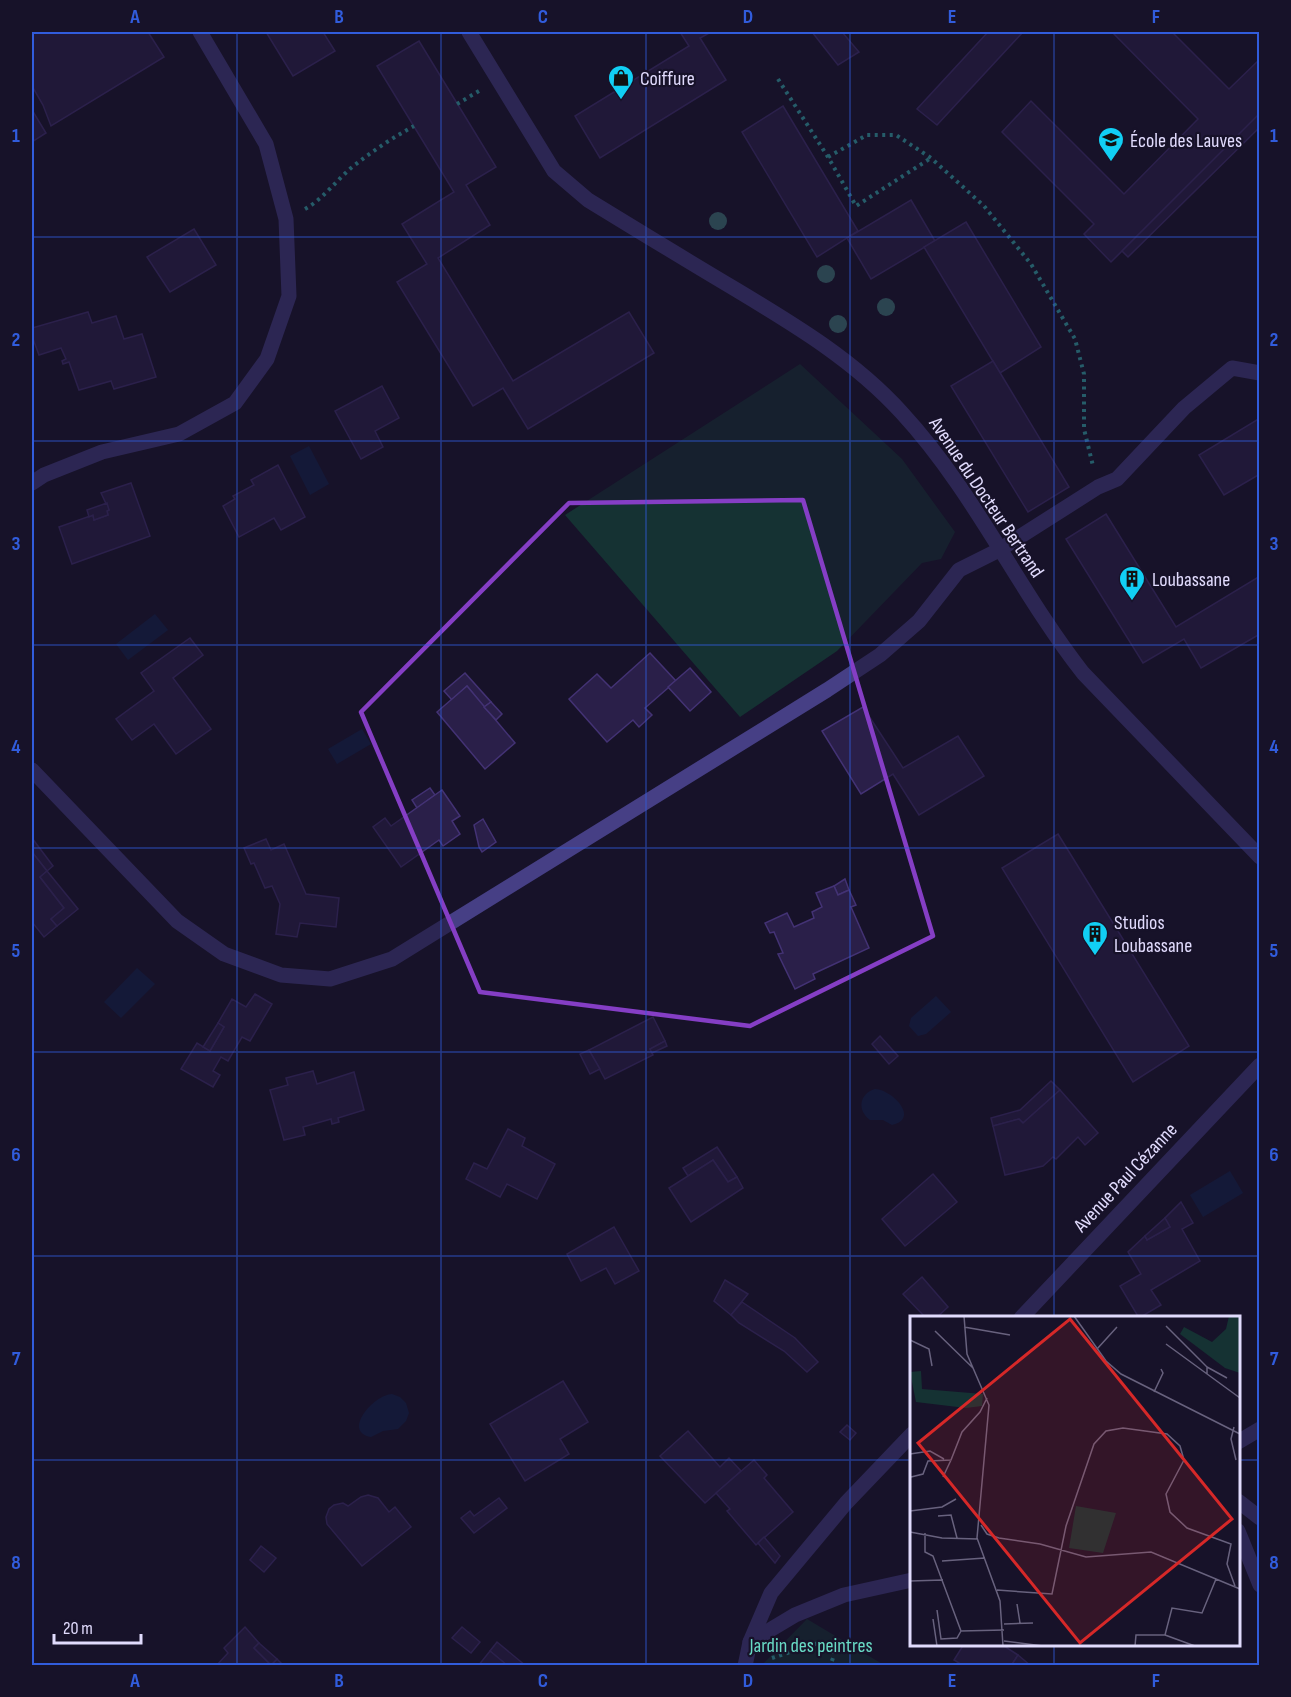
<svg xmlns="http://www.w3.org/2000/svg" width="1291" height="1697" viewBox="0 0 1291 1697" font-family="'Sofia Sans Condensed',sans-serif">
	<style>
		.green { fill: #153233 }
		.water { fill: #10224a }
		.building { fill: #2a1f49; stroke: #433274; stroke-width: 1.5 }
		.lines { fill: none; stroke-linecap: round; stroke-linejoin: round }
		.path { stroke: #36b6b6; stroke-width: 4; stroke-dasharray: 3 4.5; stroke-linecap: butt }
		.minor { stroke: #463f85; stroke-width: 15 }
		.tree { fill: #44817f }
		.marked { fill: none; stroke: #853ec5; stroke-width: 4.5; stroke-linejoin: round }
		.grid { fill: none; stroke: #315cdc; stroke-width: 1.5; stroke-opacity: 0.55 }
		.labels { text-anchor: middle; stroke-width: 4.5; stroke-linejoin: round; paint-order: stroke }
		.poi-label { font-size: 20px; fill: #e1dbfd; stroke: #171229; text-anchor: start }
		.street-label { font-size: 20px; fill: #e1dbfd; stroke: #171229 }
		.park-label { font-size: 20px; fill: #69dbc6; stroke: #171229 }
		.inset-road { fill: none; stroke: #68627e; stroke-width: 1.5 }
		.view { fill: #d62828; fill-opacity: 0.15; stroke: #d62828; stroke-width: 3 }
		.inset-edge { fill: none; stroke: #e1dbfd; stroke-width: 3 }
		.neatline { fill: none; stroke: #315cdc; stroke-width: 2 }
		.grid-label { font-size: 20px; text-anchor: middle; font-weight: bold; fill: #315cdc }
	</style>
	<rect width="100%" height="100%" fill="#171229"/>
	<g class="green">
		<polygon points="800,364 902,459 955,532 941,559 922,563 837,651 740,717 565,515"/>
		<polygon points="807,1619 884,1665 762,1665"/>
	</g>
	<g class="water">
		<polygon points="309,446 329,484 310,495 290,456"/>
		<polygon points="155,614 168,630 128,660 116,644"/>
		<polygon points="362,729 371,744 337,764 328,749"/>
		<polygon points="137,968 155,984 121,1018 104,1002"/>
		<polygon points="936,996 951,1012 926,1034 918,1036 909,1026 911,1018"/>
		<path d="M 875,1089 C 893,1090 920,1119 892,1125 L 883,1120 L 870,1120 C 857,1110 859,1094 875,1089 Z"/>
		<polygon points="1230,1171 1243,1193 1203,1217 1190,1195"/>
		<path d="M 392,1394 L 400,1397 L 406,1403 L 409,1413 L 406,1421 L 398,1429 L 383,1431 L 371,1437 C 342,1432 373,1395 392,1394 Z"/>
	</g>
	<g class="building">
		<polygon points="32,32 148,32 164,57 51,126 43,105 32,86"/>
		<polygon points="266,32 323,32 335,51 293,76"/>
		<polygon points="680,32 711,32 700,38 726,80 600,158 575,116 689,46"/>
		<polygon points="812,32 842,32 859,52 838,65"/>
		<polygon points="988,32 1023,32 937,125 917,109"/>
		<polygon points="1112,32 1172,32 1229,89 1260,59 1260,114 1111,262 1084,234 1094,224 1002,132 1031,101 1124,194 1198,119"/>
		<polygon points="419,41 496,167 466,185 490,225 438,258 513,381 629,312 654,353 528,429 503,388 473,406 397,282 427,264 402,224 454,192 377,66"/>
		<polygon points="783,106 858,231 817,257 742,132"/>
		<polygon points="32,110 46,133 32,142"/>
		<polygon points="1257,116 1260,119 1260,127 1128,257 1122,251"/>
		<polygon points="911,200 935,241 871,279 847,238"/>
		<polygon points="966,222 1041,347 1000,373 924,247"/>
		<polygon points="194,229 216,265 170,292 147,257"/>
		<polygon points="88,312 92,323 116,316 124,339 142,334 156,377 114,389 111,381 79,390 69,362 63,364 62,361 66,359 61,348 39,355 32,336 32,328"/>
		<polygon points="993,361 1069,487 1028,512 951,386"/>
		<polygon points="382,386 399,418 375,431 383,447 361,459 335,411"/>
		<polygon points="1260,418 1260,474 1224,495 1199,455"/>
		<polygon points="278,465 305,517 281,530 274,518 239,537 223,506 235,499 233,496 254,485 251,480"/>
		<polygon points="131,483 150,536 72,564 59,527 93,515 94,520 108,515 107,511 109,510 101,493"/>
		<polygon points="107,503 109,510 107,511 108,515 94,520 93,515 89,517 87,510"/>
		<polygon points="1106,514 1176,627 1260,576 1260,634 1201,668 1184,639 1143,663 1066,539"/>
		<polygon points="190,638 203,655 173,678 211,729 176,754 154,724 132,740 116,719 154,691 141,673"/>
		<polygon points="650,653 676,681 645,708 652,715 639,727 633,720 607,742 569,699 597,674 611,688"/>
		<polygon points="690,668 711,692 690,711 668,687"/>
		<polygon points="465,673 491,702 484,707 467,686 452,700 444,691"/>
		<polygon points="467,686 515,743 485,769 437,712"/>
		<polygon points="491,702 502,714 496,720 484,707"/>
		<polygon points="863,707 903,768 958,736 984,776 919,815 893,774 861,794 822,731"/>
		<polygon points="430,788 435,795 417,808 412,800"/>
		<polygon points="442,790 460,816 452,821 460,834 443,846 439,840 401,867 373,827 385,818 391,826"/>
		<polygon points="483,819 496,842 482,852 479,847 474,825"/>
		<polygon points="1058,834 1189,1046 1133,1082 1002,868"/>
		<polygon points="32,838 53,866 47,871 32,852"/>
		<polygon points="266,839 271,850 284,844 306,894 339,898 336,927 300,923 297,937 276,934 280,904 272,886 265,888 254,863 251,864 244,848"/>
		<polygon points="32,852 47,871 40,877 64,908 51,919 57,926 44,937 32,922"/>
		<polygon points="47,871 78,909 57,926 51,919 64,908 40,877"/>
		<polygon points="845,879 849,890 838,895 834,886"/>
		<polygon points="834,886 838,895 849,890 856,905 851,907 869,948 813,974 815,979 795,989 778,954 783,953 774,932 770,933 765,923 787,913 794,927 814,918 812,912 822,907 816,893"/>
		<polygon points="255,994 272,1004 250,1041 242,1037 228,1061 221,1057 213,1071 220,1075 213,1087 181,1069 197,1043 210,1051 224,1027 218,1023 232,999 246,1007"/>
		<polygon points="653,1017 665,1041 650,1049 653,1055 605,1079 589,1050"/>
		<polygon points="218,1023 224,1027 210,1051 203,1047"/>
		<polygon points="880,1036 898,1056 889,1064 872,1044"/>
		<polygon points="665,1041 667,1046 652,1053 650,1049"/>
		<polygon points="589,1050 600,1069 590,1074 580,1054"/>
		<polygon points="313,1071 317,1084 354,1072 364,1110 338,1118 339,1122 332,1124 331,1119 303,1127 305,1135 284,1140 270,1090 288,1085 286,1078"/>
		<polygon points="1051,1081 1060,1090 1023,1123 1019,1119 993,1126 991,1118 1020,1110"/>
		<polygon points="1060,1090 1098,1133 1085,1145 1078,1137 1056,1159 1053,1157 1043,1166 1005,1175 993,1126 1019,1119 1023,1123"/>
		<polygon points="508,1129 525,1138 522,1146 555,1164 537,1199 507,1184 500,1197 466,1179 474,1163 487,1169"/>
		<polygon points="717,1147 737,1177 728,1182 713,1160 688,1176 683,1168"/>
		<polygon points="713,1160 728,1182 737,1177 743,1188 691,1222 669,1188"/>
		<polygon points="933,1174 957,1202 905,1246 882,1219"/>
		<polygon points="1181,1202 1193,1223 1182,1229 1200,1261 1151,1290 1161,1305 1139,1318 1120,1286 1141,1274 1128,1252 1145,1236 1147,1240 1170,1227 1165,1218"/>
		<polygon points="1165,1218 1170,1227 1147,1240 1145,1236"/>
		<polygon points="614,1227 639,1271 615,1284 606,1268 581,1281 567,1254"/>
		<polygon points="922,1277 948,1307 936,1318 926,1318 903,1294"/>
		<polygon points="725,1280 748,1294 731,1315 714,1301"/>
		<polygon points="742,1302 795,1338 818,1362 807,1372 784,1351 739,1323 731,1315"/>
		<polygon points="563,1381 588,1422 560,1439 569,1454 525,1481 490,1424"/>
		<polygon points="847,1425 856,1433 850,1440 840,1432"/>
		<polygon points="688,1431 720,1467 729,1458 741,1471 705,1503 660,1456"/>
		<polygon points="754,1460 767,1475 764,1478 793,1512 756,1545 727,1511 730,1509 716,1493"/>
		<polygon points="368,1495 378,1498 389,1512 395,1507 411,1527 362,1566 327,1524 326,1517 329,1509 334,1505 343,1503 348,1506 361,1497"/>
		<polygon points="499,1498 507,1508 474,1533 461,1518 470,1511 474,1516"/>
		<polygon points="764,1537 780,1556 775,1563 758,1543"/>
		<polygon points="261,1546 276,1558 264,1572 250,1560"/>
		<polygon points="245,1627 259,1643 254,1648 271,1665 277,1659 284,1666 216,1666 228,1653 224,1648"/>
		<polygon points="462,1627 480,1642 471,1653 452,1638"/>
		<polygon points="497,1642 526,1666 508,1666 490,1651"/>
		<polygon points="259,1643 277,1659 271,1665 254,1648"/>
		<polygon points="964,1644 1001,1644 1018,1655 1011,1666 964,1666 954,1660"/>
		<polygon points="490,1651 508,1666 478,1666"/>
		<polygon points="1018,1655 1031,1666 1011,1666"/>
	</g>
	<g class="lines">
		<g class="path">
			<polyline points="778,79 828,157 856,206 931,158"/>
			<polyline points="457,104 479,91"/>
			<polyline points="828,157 867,135 896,135 931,158 984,206 1031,264 1075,339 1084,374 1084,429 1093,466"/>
			<path d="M 305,209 C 323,199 336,181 351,168 C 371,152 392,138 414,126"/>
			<polyline points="772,1658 818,1643 827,1643 833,1649 833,1658 830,1666"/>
		</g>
		<g class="minor">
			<path d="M 469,32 L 554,171 L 588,200 C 637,230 686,260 735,289 C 795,325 855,361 902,413 C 974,491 1018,590 1083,673 L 1260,857"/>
			<polyline points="32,483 44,475 102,452 179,434 235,403 267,359 289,296 286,219 266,144 200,32"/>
			<polyline points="32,770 177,921 224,954 281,975 330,979 392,959 827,690 880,655 919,621 959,570 999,550 1098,487 1117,479 1184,408 1232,368 1260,373"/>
			<polyline points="1021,1318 1260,1065"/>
			<polyline points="1238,1442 1260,1429"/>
			<polyline points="1238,1501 1260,1518"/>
			<polyline points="1238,1531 1260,1585"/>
			<polyline points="750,1642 795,1615 844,1595 912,1580"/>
			<polyline points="745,1666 750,1642 771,1593 846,1503 912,1434"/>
		</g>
	</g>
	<g class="tree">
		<circle cx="718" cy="221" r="9"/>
		<circle cx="826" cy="274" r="9"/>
		<circle cx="886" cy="307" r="9"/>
		<circle cx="838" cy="324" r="9"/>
	</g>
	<path d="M0 0H1291V1697H0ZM 803,500 L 933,936 L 750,1026 L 480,992 L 361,712 L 569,503 Z" fill="#171229" fill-opacity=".55" fill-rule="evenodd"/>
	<path class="marked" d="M 803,500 L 933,936 L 750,1026 L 480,992 L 361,712 L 569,503 Z"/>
	<path class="grid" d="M 237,32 L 237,1666M 441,32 L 441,1666M 646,32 L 646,1666M 850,32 L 850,1666M 1054,32 L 1054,1318M 32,237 L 1260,237M 32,441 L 1260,441M 32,645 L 1260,645M 32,848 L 1260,848M 32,1052 L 1260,1052M 32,1256 L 1260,1256M 32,1460 L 912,1460M 1238,1460 L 1260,1460M 1054,1644 L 1054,1666"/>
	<defs>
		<symbol id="shop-pin" viewBox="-11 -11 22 30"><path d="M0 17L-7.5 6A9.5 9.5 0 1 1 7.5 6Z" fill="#11cff4" stroke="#171229"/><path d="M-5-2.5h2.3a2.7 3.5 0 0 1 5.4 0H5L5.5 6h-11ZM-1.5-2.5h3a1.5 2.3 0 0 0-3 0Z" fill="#111"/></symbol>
		<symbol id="school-pin" viewBox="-11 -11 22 30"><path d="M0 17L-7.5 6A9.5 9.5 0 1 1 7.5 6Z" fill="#11cff4" stroke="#171229"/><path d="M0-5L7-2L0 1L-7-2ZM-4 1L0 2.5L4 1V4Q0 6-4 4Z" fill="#111"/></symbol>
		<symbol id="building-pin" viewBox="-11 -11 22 30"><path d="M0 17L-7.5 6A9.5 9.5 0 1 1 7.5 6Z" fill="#11cff4" stroke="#171229"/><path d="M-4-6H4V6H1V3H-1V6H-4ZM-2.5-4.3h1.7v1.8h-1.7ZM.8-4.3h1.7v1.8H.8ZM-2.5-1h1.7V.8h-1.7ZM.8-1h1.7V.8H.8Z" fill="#111"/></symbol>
	</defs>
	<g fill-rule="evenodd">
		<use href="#shop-pin" x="606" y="63" width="30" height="40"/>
		<use href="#school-pin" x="1096" y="125" width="30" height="40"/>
		<use href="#building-pin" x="1117" y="564" width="30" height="40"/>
		<use href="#building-pin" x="1080" y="919" width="30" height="40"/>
	</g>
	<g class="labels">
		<g class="poi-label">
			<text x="640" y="85">Coiffure</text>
			<text x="1130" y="147">École des Lauves</text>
			<text x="1152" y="586">Loubassane</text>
			<text x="1114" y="929">Studios<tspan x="1114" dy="23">Loubassane</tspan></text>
		</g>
		<g class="street-label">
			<text transform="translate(987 497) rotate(56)" y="7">Avenue du Docteur Bertrand</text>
			<text transform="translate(1125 1177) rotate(-47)" y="7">Avenue Paul Cézanne</text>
		</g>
		<g class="park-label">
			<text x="811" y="1652">Jardin des peintres</text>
		</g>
	</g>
	<g transform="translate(910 1316)">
		<rect width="330" height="330" fill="#171229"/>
		<path d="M 319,0 L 330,0 L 330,57 L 315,52 L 270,18 L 274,11 L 302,26 L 316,13 ZM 11,55 L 12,73 L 73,78 L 72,90 L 56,92 L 6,86 L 0,56 ZM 166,190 L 206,197 L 193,237 L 159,232 Z" fill="#153233"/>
		<path class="inset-road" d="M 54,0 L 57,38 L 79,89 L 67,222 L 90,285 L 93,330M 164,0 L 196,45 L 211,58 L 330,118M 256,10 L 297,51 L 297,58M 54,11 L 100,19M 25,15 L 63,52M 0,24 L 19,33 L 22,50M 256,28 L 330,82M 187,33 L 207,11M 297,51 L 317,62M 244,76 L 253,57 L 251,53M 324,111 L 321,123 L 326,144M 0,138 L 20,135 L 34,143M 1,161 L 13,158 L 18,145 L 41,144 L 52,116 L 70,96 L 77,82M 33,161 L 41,144M 0,195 L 32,191 L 46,183M 28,200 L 41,199 L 47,222M 71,209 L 77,218 L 89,222 L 130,228 L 176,241 L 241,236 L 330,273M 0,216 L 32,222 L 68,223M 15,217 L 15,236 L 23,240 L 51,315 L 94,314M 32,245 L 75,242M 0,265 L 33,264M 87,274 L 142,278 L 156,210 L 184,128 L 196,115 L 213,112 L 257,118 L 270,130 L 274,144 L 256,178 L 260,196 L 277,212 L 321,228 L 317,248 L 325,270M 107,288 L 110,307M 27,294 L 31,323 L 47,322 L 51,315M 23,303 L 27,330M 94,308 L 123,307M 255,319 L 285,330M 94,325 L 133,330M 225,330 L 226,319 L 255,319 L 262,292 L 292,297 L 306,263"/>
		<path class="view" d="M 160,3 L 322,203 L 170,327 L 8,127 Z"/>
		<rect width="330" height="330" class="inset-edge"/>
	</g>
	<rect width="1291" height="1697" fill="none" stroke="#171229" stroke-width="66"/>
	<path d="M54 1634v9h87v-9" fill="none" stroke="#e1dbfd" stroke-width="3"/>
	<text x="63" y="1634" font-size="18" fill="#e1dbfd" stroke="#171229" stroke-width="4.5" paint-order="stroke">20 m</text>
	<rect x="33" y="33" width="1225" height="1631" class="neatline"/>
	<g class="grid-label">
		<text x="135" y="23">A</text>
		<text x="339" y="23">B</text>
		<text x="543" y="23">C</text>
		<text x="748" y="23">D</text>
		<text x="952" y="23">E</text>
		<text x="1156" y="23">F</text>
		<text x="16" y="142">1</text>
		<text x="1274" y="142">1</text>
		<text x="16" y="346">2</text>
		<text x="1274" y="346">2</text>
		<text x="16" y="550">3</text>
		<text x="1274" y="550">3</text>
		<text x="16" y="753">4</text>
		<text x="1274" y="753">4</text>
		<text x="16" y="957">5</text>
		<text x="1274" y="957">5</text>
		<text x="16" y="1161">6</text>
		<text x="1274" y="1161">6</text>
		<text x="16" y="1365">7</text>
		<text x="1274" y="1365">7</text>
		<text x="16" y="1569">8</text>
		<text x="1274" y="1569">8</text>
		<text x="135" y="1687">A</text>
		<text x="339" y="1687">B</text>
		<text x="543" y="1687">C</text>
		<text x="748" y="1687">D</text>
		<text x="952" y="1687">E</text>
		<text x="1156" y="1687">F</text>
	</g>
</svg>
